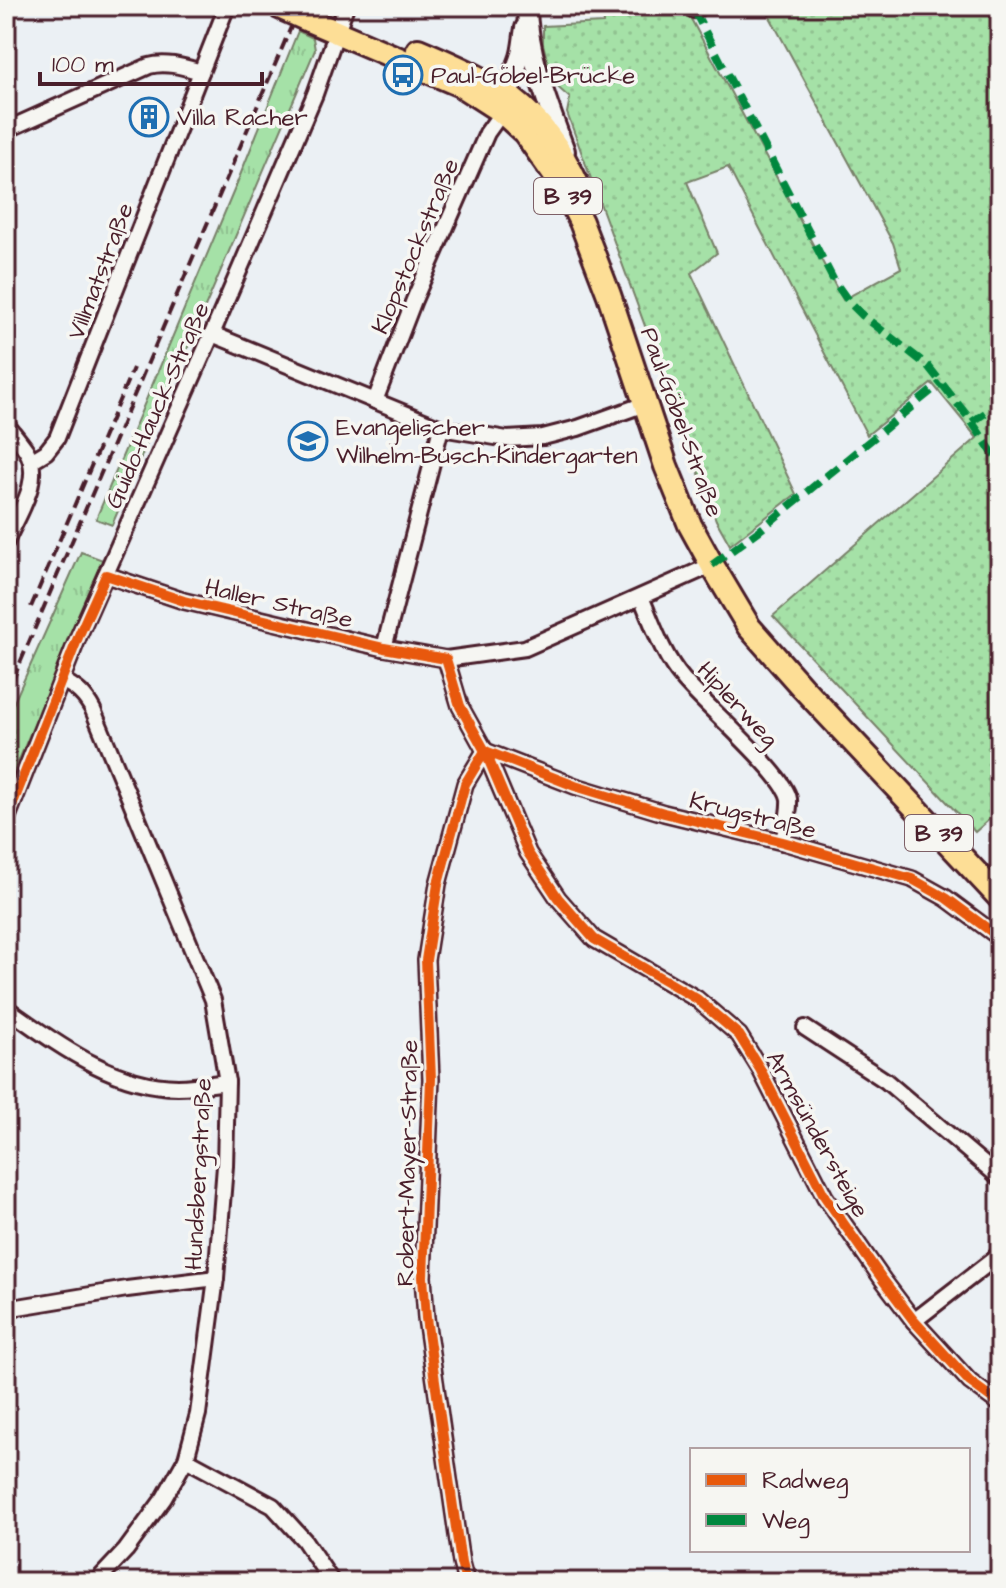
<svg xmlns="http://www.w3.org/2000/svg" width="1006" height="1588" viewBox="0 0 1006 1588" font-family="'Architects Daughter',sans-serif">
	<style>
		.grass { fill: url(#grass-tufts); stroke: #788069; stroke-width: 2 }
		.garden { fill: url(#garden-dots); stroke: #788069; stroke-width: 2 }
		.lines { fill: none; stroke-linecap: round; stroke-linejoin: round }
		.minor-casing { stroke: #4a1f2b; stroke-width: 20 }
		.tertiary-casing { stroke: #4a1f2b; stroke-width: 24 }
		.primary-casing { stroke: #4a1f2b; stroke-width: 28 }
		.minor { stroke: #f6f6f2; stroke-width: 14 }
		.tertiary { stroke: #f6f6f2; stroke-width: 18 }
		.primary { stroke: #fdde96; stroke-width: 22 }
		.rail { stroke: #4a1f2b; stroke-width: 4; stroke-dasharray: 12 6; stroke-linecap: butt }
		.primary-bridge-casing { stroke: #4a1f2b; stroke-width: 28; stroke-linecap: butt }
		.primary-bridge { stroke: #fdde96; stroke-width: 22 }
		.quiet { stroke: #00873e; stroke-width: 8; stroke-dasharray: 16 8; stroke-linecap: butt }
		.cycleway-casing { stroke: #f6f6f2; stroke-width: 15 }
		.cycleway { stroke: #e8590c; stroke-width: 10 }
		.labels { text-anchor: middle; stroke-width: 7; stroke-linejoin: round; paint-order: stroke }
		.shield { fill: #f6f6f2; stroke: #7e6067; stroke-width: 2 }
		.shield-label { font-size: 22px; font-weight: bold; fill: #4a1f2b }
		.poi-label { font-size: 24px; fill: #4a1f2b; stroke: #f6f6f2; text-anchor: start }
		.street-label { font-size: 24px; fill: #4a1f2b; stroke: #f6f6f2 }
	</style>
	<defs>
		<pattern id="grass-tufts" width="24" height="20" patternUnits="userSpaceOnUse" patternTransform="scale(2)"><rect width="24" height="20" fill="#a5e1a7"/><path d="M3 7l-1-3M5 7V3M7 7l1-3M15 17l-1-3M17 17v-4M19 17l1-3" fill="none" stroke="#90c190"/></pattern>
		<pattern id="garden-dots" width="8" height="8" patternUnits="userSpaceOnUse" patternTransform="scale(2)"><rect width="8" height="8" fill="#a5e1a7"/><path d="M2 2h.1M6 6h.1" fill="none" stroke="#90c190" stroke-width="1.8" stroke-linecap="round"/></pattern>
	</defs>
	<rect width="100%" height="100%" fill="#ebf0f4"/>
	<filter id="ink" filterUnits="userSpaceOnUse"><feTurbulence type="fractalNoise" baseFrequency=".0125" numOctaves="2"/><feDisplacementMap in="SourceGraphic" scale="16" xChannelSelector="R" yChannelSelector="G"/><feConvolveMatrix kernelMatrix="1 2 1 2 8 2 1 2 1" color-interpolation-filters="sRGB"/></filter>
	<g filter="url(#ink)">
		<g class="grass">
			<polygon points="298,31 313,38 315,50 112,525 96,519 235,188"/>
			<polygon points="81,552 103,560 6,791 6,720"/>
		</g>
		<polygon class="garden" points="603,6 684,6 843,300 901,268 893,243 764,6 989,6 1000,26 1000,810 975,832 773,616 977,438 932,383 867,435 728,167 687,182 717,253 691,273 796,494 730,545 716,520 567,113 570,98 553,83 543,44 543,26 603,23"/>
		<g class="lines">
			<defs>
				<g id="minor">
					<polyline points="689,6 694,10 702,6"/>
					<path d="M 6,130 L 149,66 C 166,61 184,67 201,72"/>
					<polyline points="212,334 441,428 507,439 543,437 578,428 645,404"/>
					<polyline points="375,401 414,300 487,133 502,112"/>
					<path d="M 6,424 C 13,433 20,441 26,450 C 44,479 18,514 6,542"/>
					<polyline points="31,461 46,452 57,438 227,6"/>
					<polyline points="106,575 184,601 384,648 446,659 525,648 712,565"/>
					<path d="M 641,597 C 653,625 663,656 683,679 C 702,703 786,775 789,799 C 790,812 785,829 783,842"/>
					<polyline points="384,648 441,428"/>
					<polyline points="446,659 460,706 485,751 528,853 558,898 594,939 697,999 739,1035 760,1069 825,1197 883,1280 914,1321 970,1382 1000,1404"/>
					<path d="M 62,680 C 77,688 85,695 93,710 L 213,1000 L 227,1082 L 225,1166 L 216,1278 L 198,1414 L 186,1459 L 164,1498 L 126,1550 L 96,1582"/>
					<polyline points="485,751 575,786 664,813 783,842 912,879 946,898 1000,938"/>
					<polyline points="6,821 79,635 212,334 315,94 346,6"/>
					<path d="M 6,1008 C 56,1043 113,1087 178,1087 C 194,1087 211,1084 227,1082"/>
					<polyline points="805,1028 886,1081 1000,1178"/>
					<polyline points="6,1309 127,1289 216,1278"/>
					<polyline points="914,1321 994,1259 1000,1252"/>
					<polyline points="186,1459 273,1506 304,1540 332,1582"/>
					<polyline points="466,1582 461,1563 426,1318 423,1277 431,1079 426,960 438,884 465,784 485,751"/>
				</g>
				<g id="tertiary">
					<path d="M 527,6 C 527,53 549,107 565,151"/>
					<path d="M 511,98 C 508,78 513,78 519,60 C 523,50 523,38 525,28"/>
				</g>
				<g id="primary">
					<polyline points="308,20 460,85 502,112 525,133 565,190 581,222 609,295 666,466 690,525 712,565 749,627 802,687 1000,898"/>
					<path d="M 418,50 C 496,83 541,105 578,186"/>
				</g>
			</defs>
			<use href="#minor" class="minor-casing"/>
			<use href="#tertiary" class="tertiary-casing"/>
			<use href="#primary" class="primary-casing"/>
			<use href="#minor" class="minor"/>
			<use href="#tertiary" class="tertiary"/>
			<use href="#primary" class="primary"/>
			<g class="rail">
				<polyline points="31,607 133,368"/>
				<polyline points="6,696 300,6"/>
			</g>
			<defs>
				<polyline id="primary-bridge" points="277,6 308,20"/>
			</defs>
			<use href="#primary-bridge" class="primary-bridge-casing"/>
			<use href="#primary-bridge" class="primary-bridge"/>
			<g class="quiet">
				<polyline points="694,10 834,281 849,302 862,315 928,366 972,422 1000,464"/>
				<polyline points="972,422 1000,403"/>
				<polyline points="712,565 760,530 941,383"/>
			</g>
			<defs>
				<g id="cycleway">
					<polyline points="485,751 575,786 664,813 783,842 912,879 946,898 1000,938"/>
					<polyline points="6,821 79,635 106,575 184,601 384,648 446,659 460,706 485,751 528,853 558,898 594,939 697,999 739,1035 760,1069 825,1197 883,1280 914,1321 970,1382 1000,1404"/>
					<polyline points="466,1582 461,1563 426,1318 423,1277 431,1079 426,960 438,884 465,784 485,751"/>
				</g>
			</defs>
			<use href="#cycleway" class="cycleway-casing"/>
			<use href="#cycleway" class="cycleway"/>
		</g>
	</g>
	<defs>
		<symbol id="bus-ring" viewBox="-11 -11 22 22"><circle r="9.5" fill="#f6f6f2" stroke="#1f6fb2" stroke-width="1.5"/><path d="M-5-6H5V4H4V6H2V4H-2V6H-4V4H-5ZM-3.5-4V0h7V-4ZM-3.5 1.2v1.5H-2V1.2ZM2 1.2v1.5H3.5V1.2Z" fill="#1f6fb2"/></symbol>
		<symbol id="building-ring" viewBox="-11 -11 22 22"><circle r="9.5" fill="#f6f6f2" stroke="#1f6fb2" stroke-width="1.5"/><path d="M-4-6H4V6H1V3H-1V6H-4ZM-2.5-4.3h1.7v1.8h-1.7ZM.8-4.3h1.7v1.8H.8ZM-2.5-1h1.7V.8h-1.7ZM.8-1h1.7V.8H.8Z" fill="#1f6fb2"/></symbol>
		<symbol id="school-ring" viewBox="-11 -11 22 22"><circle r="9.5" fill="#f6f6f2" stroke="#1f6fb2" stroke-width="1.5"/><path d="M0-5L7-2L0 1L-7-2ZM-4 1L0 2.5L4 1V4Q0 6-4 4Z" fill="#1f6fb2"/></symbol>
	</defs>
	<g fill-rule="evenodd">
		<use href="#bus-ring" x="381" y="53" width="44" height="44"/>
		<use href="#building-ring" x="127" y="95" width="44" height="44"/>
		<use href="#school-ring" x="286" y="419" width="44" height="44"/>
	</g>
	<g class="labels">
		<g class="shield">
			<rect x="534" y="178" width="68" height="36" rx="6"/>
			<rect x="905" y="815" width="68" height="36" rx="6"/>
		</g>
		<g class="shield-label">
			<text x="568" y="204">B 39</text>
			<text x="939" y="841">B 39</text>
		</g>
		<g class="poi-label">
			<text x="431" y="83">Paul-Göbel-Brücke</text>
			<text x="177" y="125">Villa Racher</text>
			<text x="336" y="435">Evangelischer<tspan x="336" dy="28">Wilhelm-Busch-Kindergarten</tspan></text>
		</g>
		<g class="street-label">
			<text transform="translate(415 246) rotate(-67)" y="8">Klopstockstraße</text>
			<text transform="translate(100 271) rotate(-69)" y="8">Villmatstraße</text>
			<text transform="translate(157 405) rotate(-66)" y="8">Guido-Hauck-Straße</text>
			<text transform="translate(682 422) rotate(70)" y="8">Paul-Göbel-Straße</text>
			<text transform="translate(279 603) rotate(13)" y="8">Haller Straße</text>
			<text transform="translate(738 704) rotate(47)" y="8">Hiplerweg</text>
			<text transform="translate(753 815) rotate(14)" y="8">Krugstraße</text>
			<text transform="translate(818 1134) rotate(61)" y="8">Armsündersteige</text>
			<text transform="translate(407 1163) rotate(-89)" y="8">Robert-Mayer-Straße</text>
			<text transform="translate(198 1174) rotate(-87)" y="8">Hundsbergstraße</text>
		</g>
	</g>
	<rect width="1006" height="1588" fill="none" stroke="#f6f6f2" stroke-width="32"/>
	<rect x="16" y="16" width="974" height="1556" fill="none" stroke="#4a1f2b" stroke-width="3" filter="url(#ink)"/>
	<rect x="690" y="1448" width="280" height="104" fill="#f6f6f2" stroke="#b1a0a2" stroke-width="2"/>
	<rect x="706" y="1474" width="40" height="12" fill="#e8590c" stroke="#b1a0a2" stroke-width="2"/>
	<text x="762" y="1488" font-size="24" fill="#4a1f2b">Radweg</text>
	<rect x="706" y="1514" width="40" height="12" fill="#00873e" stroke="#b1a0a2" stroke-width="2"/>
	<text x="762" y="1528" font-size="24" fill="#4a1f2b">Weg</text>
	<path d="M40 72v12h222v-12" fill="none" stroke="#4a1f2b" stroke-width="4"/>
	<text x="52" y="72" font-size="24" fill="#4a1f2b" stroke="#f6f6f2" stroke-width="6" paint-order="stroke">100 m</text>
</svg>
